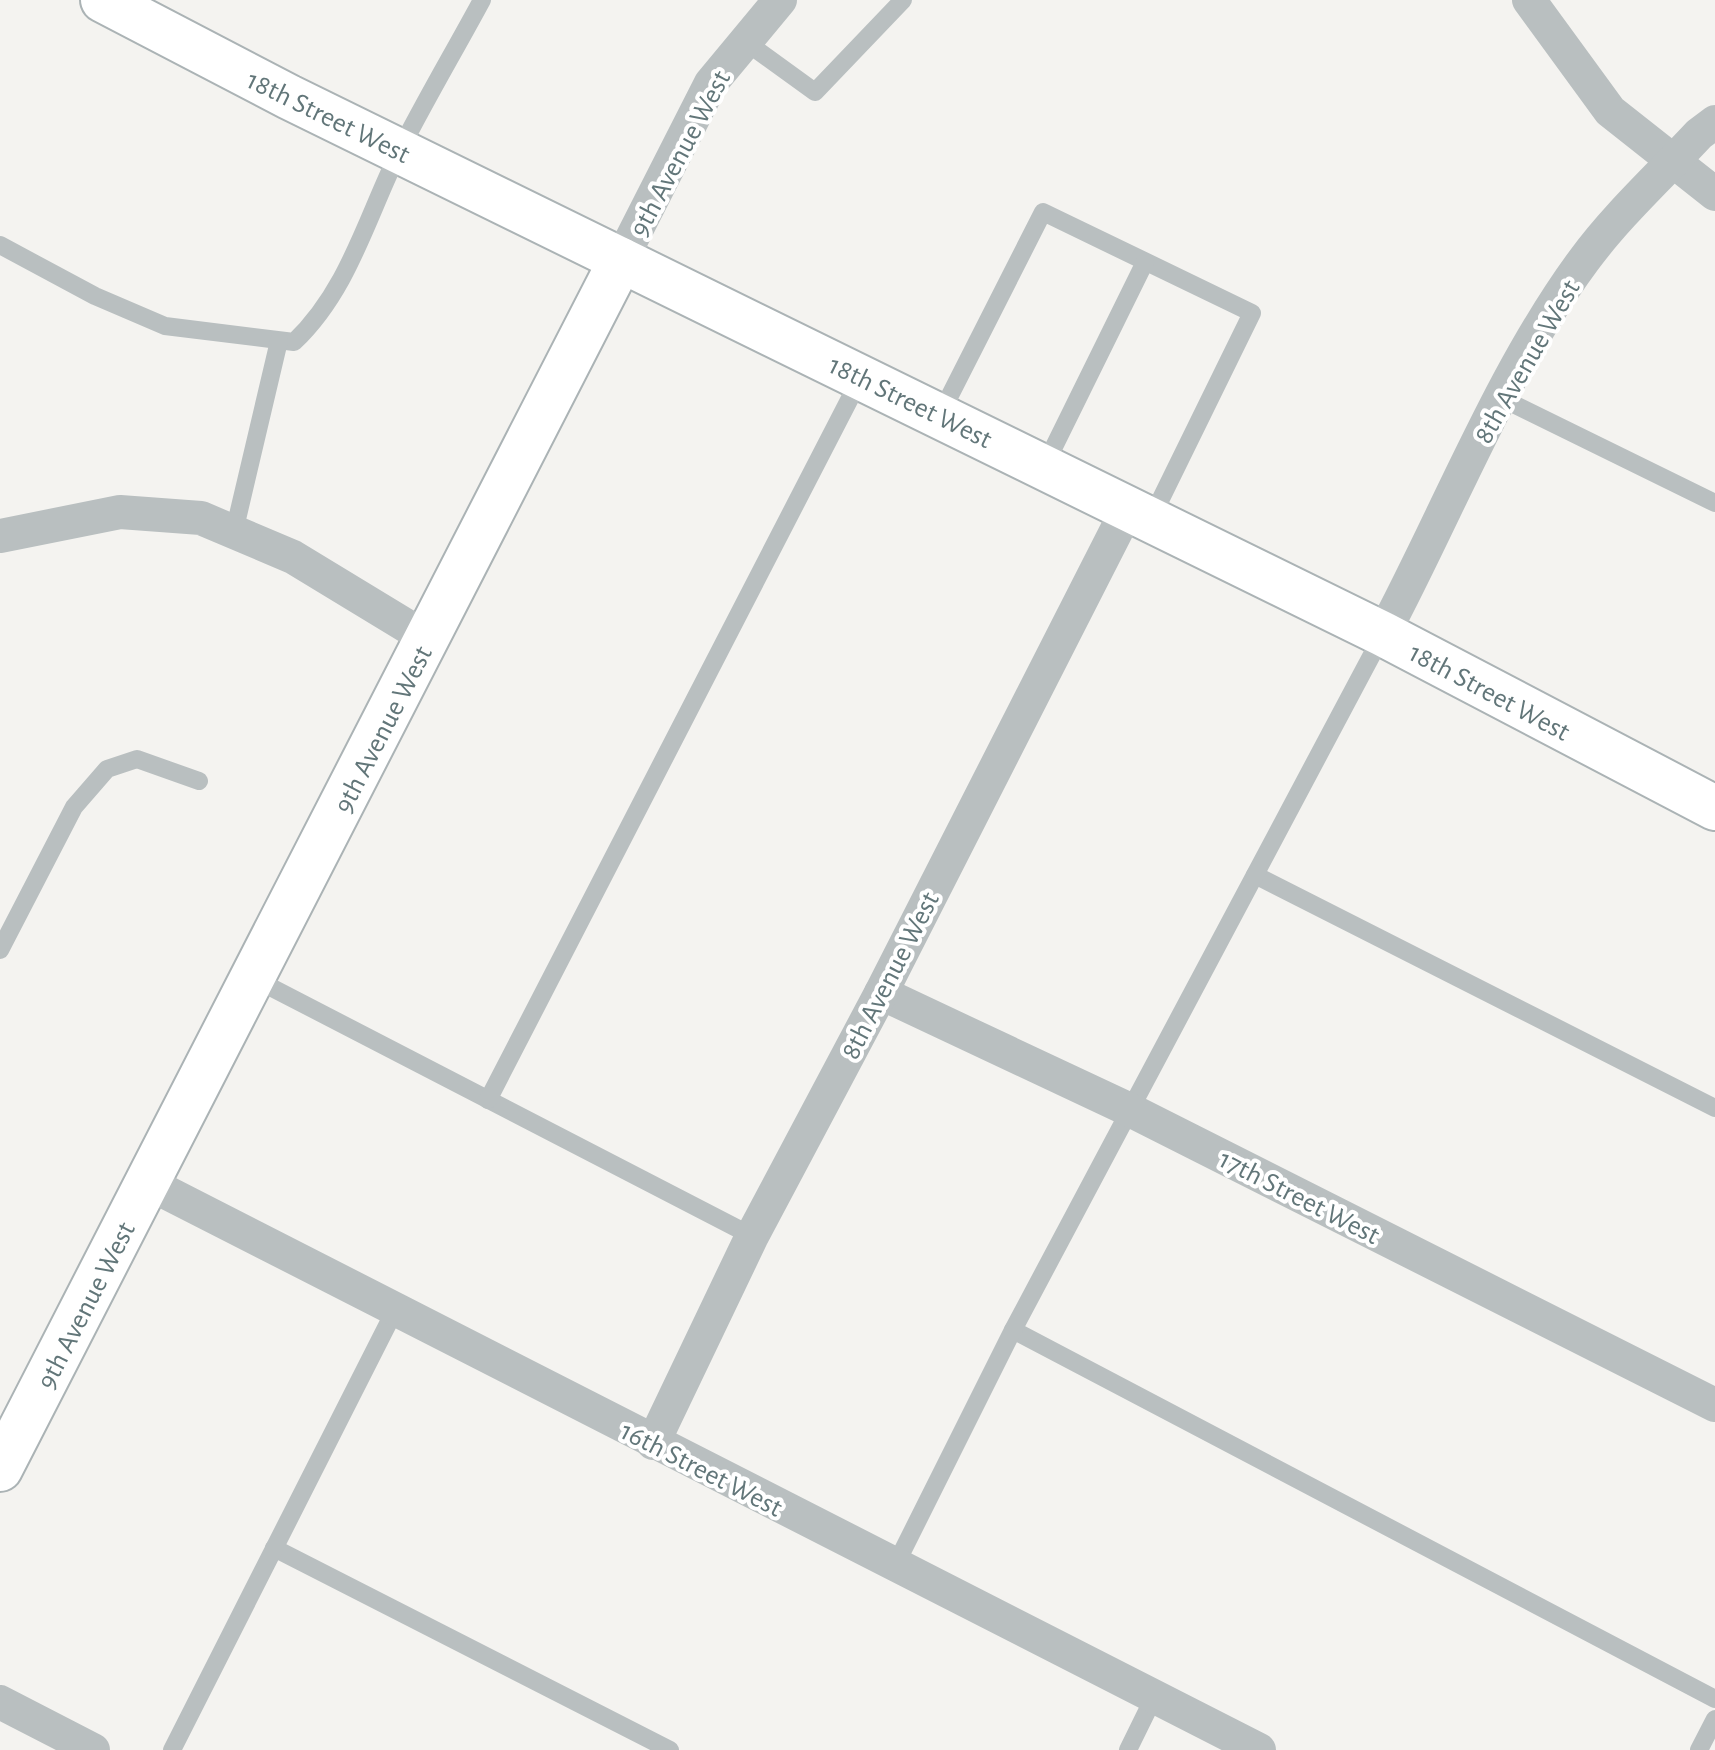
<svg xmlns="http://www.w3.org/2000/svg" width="1715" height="1750" viewBox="0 0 1715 1750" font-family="'Alegreya Sans',sans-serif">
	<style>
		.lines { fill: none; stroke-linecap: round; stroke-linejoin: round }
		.secondary-casing { stroke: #abb3b5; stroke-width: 48 }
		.lane { stroke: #b9bfc0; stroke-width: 18 }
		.street { stroke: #b9bfc0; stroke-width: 34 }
		.secondary { stroke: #fff; stroke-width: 44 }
		.labels { text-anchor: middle; stroke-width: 8; stroke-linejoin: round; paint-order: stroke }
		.street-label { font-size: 28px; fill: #627679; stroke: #fff }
	</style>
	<rect width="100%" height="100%" fill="#f4f3f0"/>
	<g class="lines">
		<defs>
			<g id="secondary">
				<polyline points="103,0 289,97 1383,634 1715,808"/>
				<polyline points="0,1469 621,260"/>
			</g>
		</defs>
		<use href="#secondary" class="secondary-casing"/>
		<g class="lane">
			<polyline points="743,40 815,92 903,0"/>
			<path d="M 0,245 L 95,296 L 165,326 L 294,342 C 349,290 367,216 400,150 C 426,99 455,50 482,0"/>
			<polyline points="1499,397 1715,503"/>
			<polyline points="940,415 1043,212 1252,313 1151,519"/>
			<polyline points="1044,467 1145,262"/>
			<polyline points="234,532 279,341"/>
			<polyline points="1255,875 1715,1108"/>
			<polyline points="0,950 74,807 107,769 137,759 199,781"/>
			<polyline points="253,978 752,1236"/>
			<polyline points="488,1100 861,377"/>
			<polyline points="1013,1330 1715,1699"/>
			<polyline points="274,1548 670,1750"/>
			<polyline points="895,1566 1013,1330 1383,634"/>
			<polyline points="172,1750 395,1310"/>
			<polyline points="1128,1750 1154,1697"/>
			<polyline points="1699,1750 1715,1719"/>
		</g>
		<g class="street">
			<polyline points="1529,0 1610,111 1715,194"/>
			<polyline points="621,260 711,83 780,0"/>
			<polyline points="0,536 120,512 201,518 293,557 428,639"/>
			<path d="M 1383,634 C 1448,512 1502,371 1584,260 C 1617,215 1661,175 1699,134 L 1715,122"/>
			<polyline points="881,993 1130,1110 1715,1405"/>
			<polyline points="148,1183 1259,1750"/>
			<polyline points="653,1443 752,1236 881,993 1128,508"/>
			<polyline points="0,1702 93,1750"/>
		</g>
		<use href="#secondary" class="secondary"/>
	</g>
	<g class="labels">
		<g class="street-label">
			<text transform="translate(329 116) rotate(26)" y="10">18th Street West</text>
			<text transform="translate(679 153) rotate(-62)" y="10">9th Avenue West</text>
			<text transform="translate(1526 361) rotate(-60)" y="10">8th Avenue West</text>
			<text transform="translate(911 401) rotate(26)" y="10">18th Street West</text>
			<text transform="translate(1490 691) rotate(28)" y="10">18th Street West</text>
			<text transform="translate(382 729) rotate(-63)" y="10">9th Avenue West</text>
			<text transform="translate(889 975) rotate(-63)" y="10">8th Avenue West</text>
			<text transform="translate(1300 1196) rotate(27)" y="10">17th Street West</text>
			<text transform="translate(85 1305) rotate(-63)" y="10">9th Avenue West</text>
			<text transform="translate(702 1468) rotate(27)" y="10">16th Street West</text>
		</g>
	</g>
</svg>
